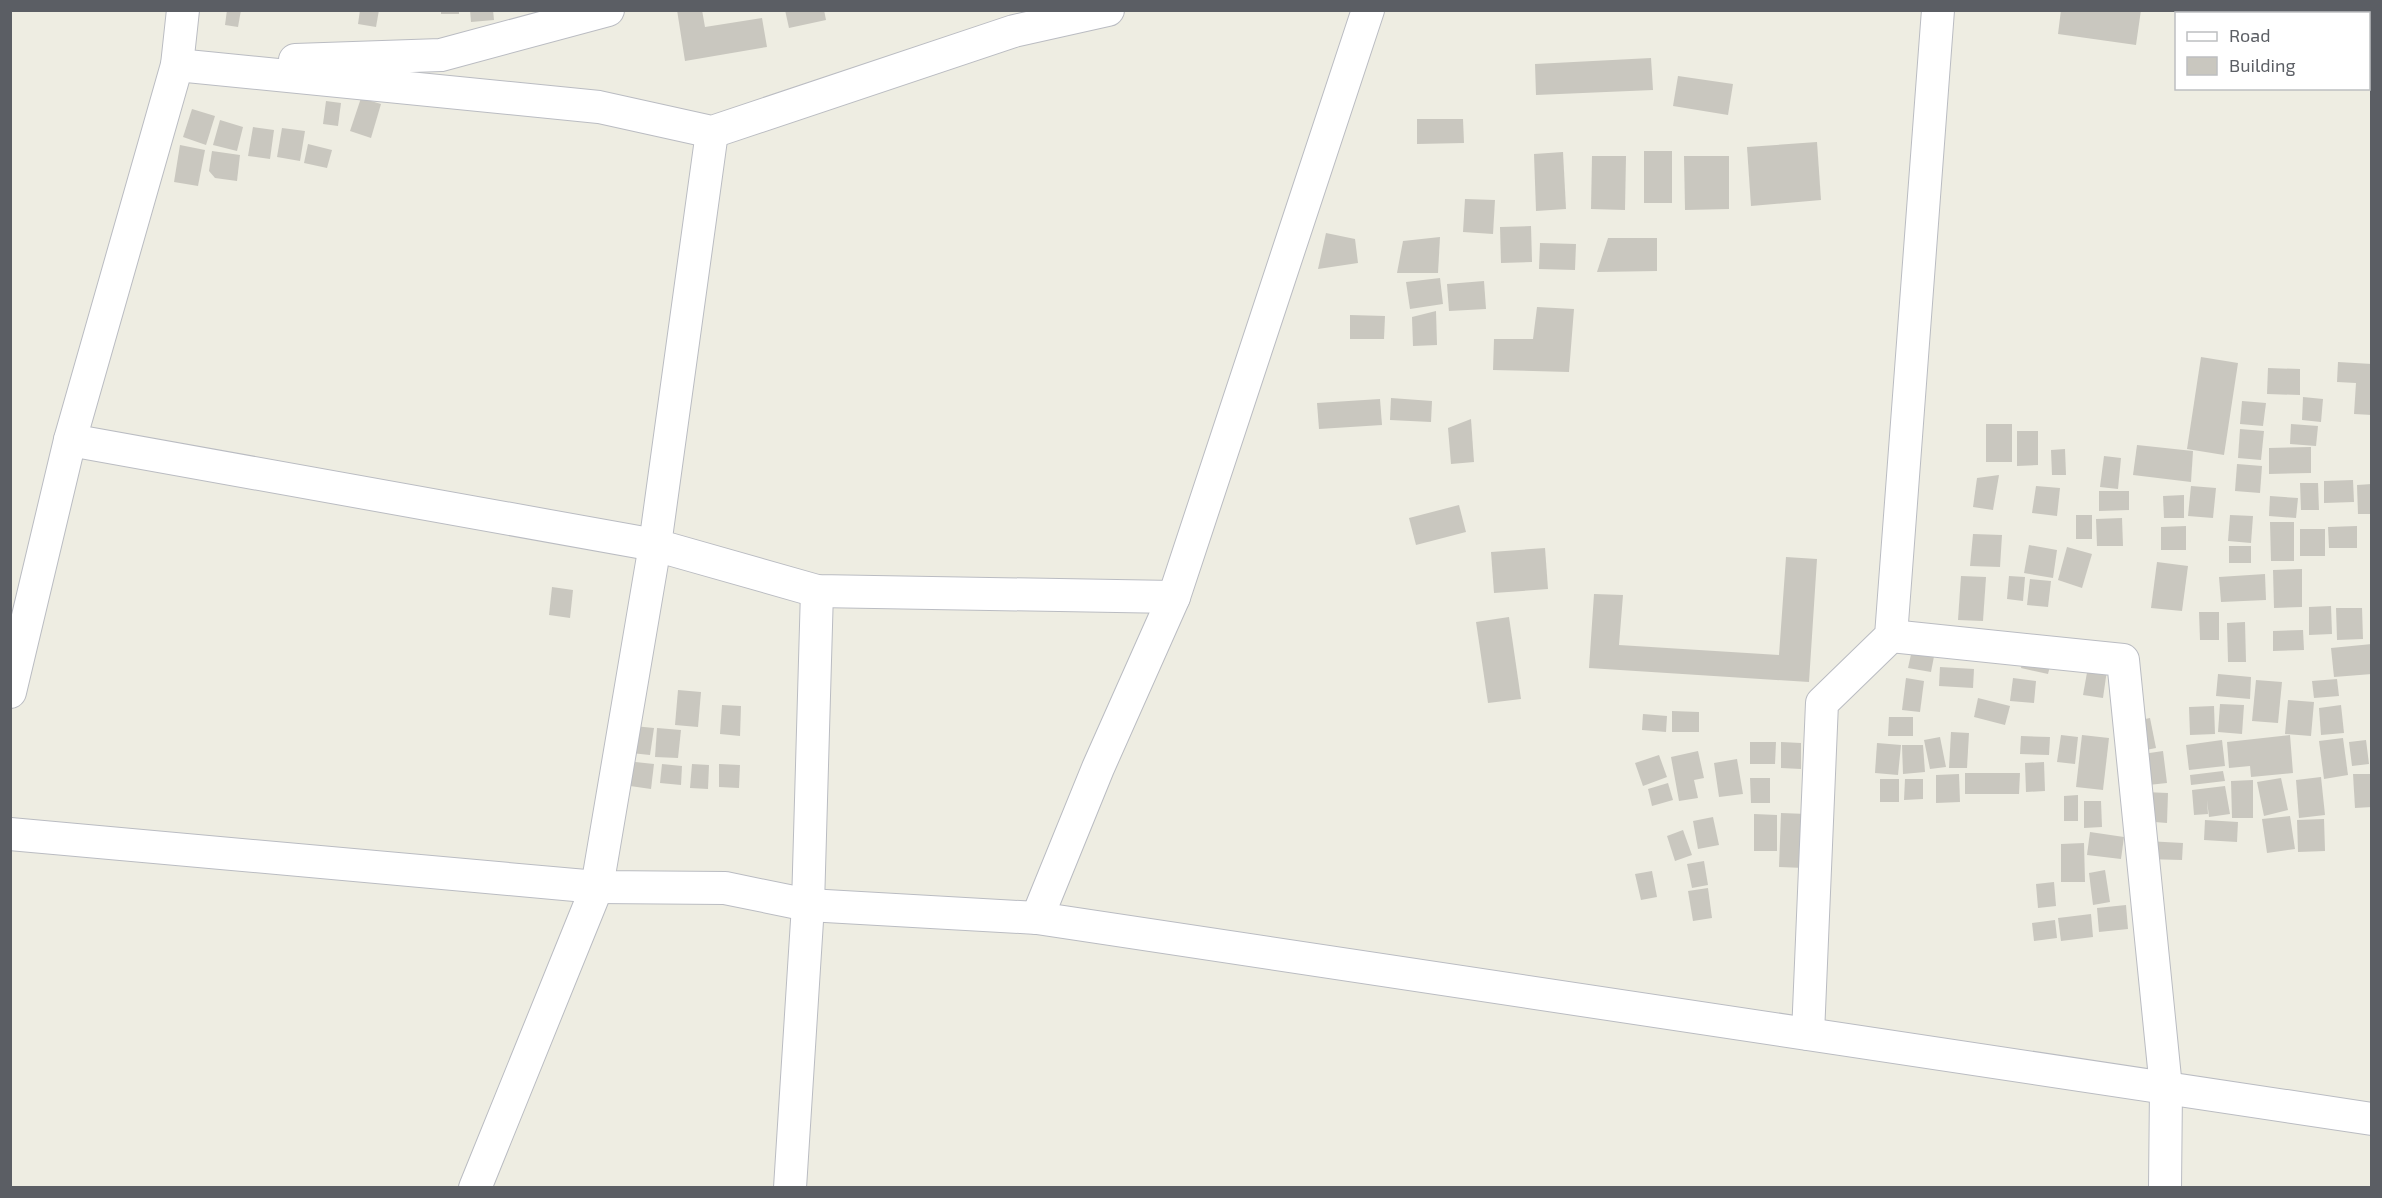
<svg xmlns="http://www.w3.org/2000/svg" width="2382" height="1198" viewBox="0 0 2382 1198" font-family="'Exo 2',sans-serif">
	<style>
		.building { fill: #c9c7bf }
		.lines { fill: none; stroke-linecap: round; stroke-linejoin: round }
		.street-casing { stroke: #babcc2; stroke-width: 34 }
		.street { stroke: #fff; stroke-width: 32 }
	</style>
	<rect width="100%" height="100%" fill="#eeede2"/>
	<g class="building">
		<polygon points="227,10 241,10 238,27 225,25"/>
		<polygon points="360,10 379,10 376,27 358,24"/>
		<rect x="441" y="10" width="18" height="4"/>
		<polygon points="470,10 493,10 494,20 471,22"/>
		<polygon points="677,10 702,10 705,27 762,18 767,47 685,61"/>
		<polygon points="785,10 824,10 826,20 789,28"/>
		<polygon points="2061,10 2141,10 2136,45 2058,34"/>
		<polygon points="1651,58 1653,90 1536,95 1535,64"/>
		<polygon points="1678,76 1733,84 1728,115 1673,106"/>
		<polygon points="361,98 381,104 371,138 350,131"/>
		<polygon points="326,101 341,103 338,126 323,124"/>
		<polygon points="192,109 215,116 206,145 183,137"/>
		<polygon points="1417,119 1463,119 1464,143 1417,144"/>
		<polygon points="220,120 243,127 237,151 213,145"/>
		<polygon points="253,127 274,130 270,159 248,156"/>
		<polygon points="282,128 305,131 300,161 277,157"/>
		<polygon points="1817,142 1821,200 1751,206 1747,147"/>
		<polygon points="308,144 332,150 327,168 304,163"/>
		<polygon points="180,145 205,150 198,186 174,182"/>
		<polygon points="212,151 240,155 237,181 215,178 209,171"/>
		<rect x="1644" y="151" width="28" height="52"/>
		<polygon points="1563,152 1566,209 1536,211 1534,154"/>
		<polygon points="1592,156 1626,156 1625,210 1591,209"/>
		<polygon points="1684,156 1729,156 1729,209 1685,210"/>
		<polygon points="1465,199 1495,200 1493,234 1463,232"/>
		<polygon points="1531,226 1532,262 1501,263 1500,227"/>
		<polygon points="1326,233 1355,239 1358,263 1318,269"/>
		<polygon points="1440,237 1438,273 1397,273 1403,241"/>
		<polygon points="1608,238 1657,238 1657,271 1597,272"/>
		<polygon points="1540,243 1576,244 1575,270 1539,269"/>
		<polygon points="1440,278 1443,304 1410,309 1406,282"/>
		<polygon points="1484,281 1486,309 1449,311 1447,284"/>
		<polygon points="1537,307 1574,309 1569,372 1493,370 1494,339 1533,339"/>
		<polygon points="1436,311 1437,345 1413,346 1412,317"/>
		<polygon points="1350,315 1385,316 1384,339 1350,339"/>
		<polygon points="2201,357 2238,363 2224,455 2187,449"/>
		<polygon points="2338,362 2372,364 2372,415 2354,414 2356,383 2337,382"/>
		<polygon points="2268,368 2300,369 2300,395 2267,394"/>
		<polygon points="2303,397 2323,399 2321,422 2302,420"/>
		<polygon points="1391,398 1432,401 1431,422 1390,420"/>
		<polygon points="1380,399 1382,425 1319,429 1317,403"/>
		<polygon points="2242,401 2266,403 2263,426 2240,424"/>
		<polygon points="1471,419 1474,462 1451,464 1448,428"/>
		<rect x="1986" y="424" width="26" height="38"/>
		<polygon points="2291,424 2318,426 2316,446 2290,444"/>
		<polygon points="2240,429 2264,431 2261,460 2238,458"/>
		<polygon points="2017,431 2038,431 2038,465 2017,466"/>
		<polygon points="2137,445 2193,451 2191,482 2133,475"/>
		<polygon points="2311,447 2311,473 2269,474 2269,448"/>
		<polygon points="2065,449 2066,475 2052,475 2051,450"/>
		<polygon points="2104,456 2121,458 2118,489 2100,487"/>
		<polygon points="2237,464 2262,466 2260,493 2235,491"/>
		<polygon points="1999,475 1993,510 1973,507 1977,478"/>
		<polygon points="2353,480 2354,502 2324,503 2324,481"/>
		<polygon points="2300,483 2318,483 2319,510 2301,510"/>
		<polygon points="2372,484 2372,514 2358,514 2357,485"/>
		<polygon points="2036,486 2060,488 2057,516 2032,513"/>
		<polygon points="2191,486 2216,488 2213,518 2188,516"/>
		<polygon points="2099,491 2129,491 2129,510 2099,511"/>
		<polygon points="2184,495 2184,518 2164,518 2163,496"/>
		<polygon points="2270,496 2298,498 2296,518 2269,516"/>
		<polygon points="1459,505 1466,532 1416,545 1409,518"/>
		<rect x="2076" y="515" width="16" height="24"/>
		<polygon points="2230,515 2253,516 2251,543 2228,541"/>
		<polygon points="2122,518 2123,546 2097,546 2096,519"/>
		<polygon points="2270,522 2294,522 2294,561 2271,561"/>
		<polygon points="2186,526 2186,550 2161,550 2161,527"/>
		<polygon points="2357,526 2357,548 2329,548 2328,527"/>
		<rect x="2300" y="529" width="25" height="27"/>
		<polygon points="1973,534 2002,535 2000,567 1970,566"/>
		<polygon points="2029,545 2057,550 2053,578 2024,573"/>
		<rect x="2229" y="546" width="22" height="17"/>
		<polygon points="2067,547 2092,554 2082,588 2058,580"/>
		<polygon points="1545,548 1548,589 1494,593 1491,552"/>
		<polygon points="1786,557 1817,559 1809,682 1589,668 1594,594 1623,595 1619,645 1779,655"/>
		<polygon points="2157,562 2188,566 2182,611 2151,608"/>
		<polygon points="2302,569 2302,607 2274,608 2273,570"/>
		<polygon points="2265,574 2266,600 2221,602 2219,577"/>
		<polygon points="1961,576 1986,577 1983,621 1958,620"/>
		<polygon points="2009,576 2025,577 2023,601 2007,599"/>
		<polygon points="2030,579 2051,581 2048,607 2027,605"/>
		<polygon points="552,587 573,590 570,618 549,615"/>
		<polygon points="2331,606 2332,634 2309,635 2309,607"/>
		<polygon points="2336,608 2362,608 2363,639 2337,640"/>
		<polygon points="2199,612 2219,612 2219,640 2200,640"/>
		<polygon points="1509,617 1521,699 1488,703 1476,622"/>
		<polygon points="2245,622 2246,662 2228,662 2227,623"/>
		<polygon points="2303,630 2304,650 2273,651 2273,631"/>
		<polygon points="1914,641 1936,646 1931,672 1908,668"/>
		<polygon points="2372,644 2372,674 2334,677 2331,648"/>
		<polygon points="2024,652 2052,658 2048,674 2021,668"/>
		<polygon points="1940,667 1974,669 1973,688 1939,686"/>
		<polygon points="2088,667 2107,670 2103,698 2083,695"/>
		<polygon points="2218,674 2251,677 2250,699 2216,696"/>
		<polygon points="1906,678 1924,681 1920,712 1902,710"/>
		<polygon points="2013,678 2036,681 2034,703 2010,701"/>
		<polygon points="2337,679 2339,696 2314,698 2312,681"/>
		<polygon points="2256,680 2282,682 2278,723 2252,721"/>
		<polygon points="678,690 701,692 698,727 675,725"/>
		<polygon points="1978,698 2010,706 2005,725 1974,717"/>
		<polygon points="2288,700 2314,702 2311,736 2285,734"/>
		<polygon points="2220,704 2244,705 2242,734 2218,732"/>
		<polygon points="722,705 741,706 740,736 720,734"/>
		<polygon points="2341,705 2344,733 2321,735 2319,708"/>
		<polygon points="2214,706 2215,734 2190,735 2189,707"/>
		<polygon points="1672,711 1699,712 1699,732 1672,732"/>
		<polygon points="1643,714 1667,716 1666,732 1642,730"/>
		<polygon points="1889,717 1913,717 1913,736 1888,736"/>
		<polygon points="2150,718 2156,748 2136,752 2131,722"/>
		<polygon points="634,726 654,728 650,755 631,753"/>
		<polygon points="657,728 681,730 678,758 655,757"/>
		<polygon points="1951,732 1969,733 1967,768 1949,768"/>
		<polygon points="2061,735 2078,737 2075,764 2057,762"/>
		<polygon points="2082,735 2109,738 2103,790 2076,787"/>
		<polygon points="2290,735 2293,773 2251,777 2250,766 2229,768 2227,742"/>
		<polygon points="2021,736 2050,737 2049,755 2020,754"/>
		<polygon points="1940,737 1946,767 1930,769 1924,740"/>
		<polygon points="2343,738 2348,775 2324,779 2319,741"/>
		<polygon points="2222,740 2225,766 2189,770 2186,745"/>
		<polygon points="2366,740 2369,764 2352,766 2349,742"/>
		<polygon points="1750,742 1776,742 1775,764 1750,764"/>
		<polygon points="1781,742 1801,743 1801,769 1781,768"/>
		<polygon points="1877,743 1901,745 1898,775 1875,773"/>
		<polygon points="1902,745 1923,745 1925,772 1903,774"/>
		<polygon points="1698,751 1704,778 1694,780 1698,798 1679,801 1671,757"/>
		<polygon points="2163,751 2167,783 2139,786 2136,755"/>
		<polygon points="1659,755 1667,777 1643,786 1635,763"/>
		<polygon points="1737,759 1743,794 1719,797 1714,763"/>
		<polygon points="626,761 654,764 651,789 623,785"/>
		<polygon points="2044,762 2045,791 2026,792 2025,763"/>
		<polygon points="662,764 682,766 681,785 660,783"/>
		<polygon points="692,764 709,765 708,789 690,788"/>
		<polygon points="719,764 740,765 739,788 719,787"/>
		<polygon points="2223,771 2225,781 2191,785 2190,775"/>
		<polygon points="1965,773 2020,773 2019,794 1965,794"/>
		<polygon points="1959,774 1960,802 1936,803 1936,775"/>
		<polygon points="2353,774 2372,774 2372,807 2355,808"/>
		<polygon points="2321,777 2325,815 2299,818 2296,780"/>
		<polygon points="1750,778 1770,778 1770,803 1751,803"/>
		<polygon points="2281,778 2288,810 2264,816 2257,782"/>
		<rect x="1880" y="779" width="19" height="23"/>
		<polygon points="1905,779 1923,779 1923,799 1904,800"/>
		<polygon points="2253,780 2253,818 2232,818 2231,781"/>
		<polygon points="1668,783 1673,800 1652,806 1648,789"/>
		<polygon points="2225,786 2230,814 2209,817 2207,800 2208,814 2194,815 2192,790"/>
		<polygon points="2144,792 2168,793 2167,823 2142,821"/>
		<polygon points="2078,795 2078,821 2064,821 2064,796"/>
		<polygon points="2084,801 2101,801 2102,827 2084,828"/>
		<polygon points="1781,813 1807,814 1805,868 1779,867"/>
		<polygon points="1754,814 1777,815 1777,851 1754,851"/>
		<polygon points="2290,816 2295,849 2267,853 2262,819"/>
		<polygon points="1713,817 1719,845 1698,849 1693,821"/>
		<polygon points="2324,819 2325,851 2298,852 2297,820"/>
		<polygon points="2205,820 2238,822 2237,842 2204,840"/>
		<polygon points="1683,830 1692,855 1675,861 1667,836"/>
		<polygon points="2090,832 2124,837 2121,859 2087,855"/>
		<polygon points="2146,841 2183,843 2182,860 2145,859"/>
		<polygon points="2084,843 2085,882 2061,882 2061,844"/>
		<polygon points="1704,861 1708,885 1692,888 1687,864"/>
		<polygon points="2105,870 2110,902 2093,905 2089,873"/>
		<polygon points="1652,871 1657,897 1641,900 1635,874"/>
		<polygon points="2054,882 2056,906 2038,908 2036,884"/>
		<polygon points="1708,888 1712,918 1693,921 1688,891"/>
		<polygon points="2126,905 2128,929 2099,932 2097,908"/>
		<polygon points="2091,914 2093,937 2061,941 2058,918"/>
		<polygon points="2055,920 2057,938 2034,941 2032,923"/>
	</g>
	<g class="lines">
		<defs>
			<g id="street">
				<polyline points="295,60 441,55 608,10"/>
				<polyline points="177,65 599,107 712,132 1014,31 1108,10"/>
				<polyline points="70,440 655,545 817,591 1174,597"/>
				<polyline points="1891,636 2123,660 2166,1088 2165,1188"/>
				<polyline points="10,692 70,440 177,65 183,10"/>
				<polyline points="10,834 597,887 725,888 808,905 1037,918 2372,1119"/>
				<polyline points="1037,918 1098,768 1174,597 1368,10"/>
				<polyline points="1808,1034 1822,703 1891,636 1938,10"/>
				<polyline points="475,1188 597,887 655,545 712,132"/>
				<polyline points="790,1188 808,905 817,591"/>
			</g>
		</defs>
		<use href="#street" class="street-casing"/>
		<use href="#street" class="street"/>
	</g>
	<rect width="2382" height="1198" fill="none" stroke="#5b5e64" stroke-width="24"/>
	<rect x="2175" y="12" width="195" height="78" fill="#ffffff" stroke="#bdbfc1" stroke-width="1.5"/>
	<rect x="2187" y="32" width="30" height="9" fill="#ffffff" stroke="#bdbfc1" stroke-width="1.5"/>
	<text x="2229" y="42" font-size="18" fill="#5b5e64">Road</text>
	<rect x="2187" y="57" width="30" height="18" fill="#c9c7bf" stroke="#bdbfc1" stroke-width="1.5"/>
	<text x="2229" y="72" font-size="18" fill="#5b5e64">Building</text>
</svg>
